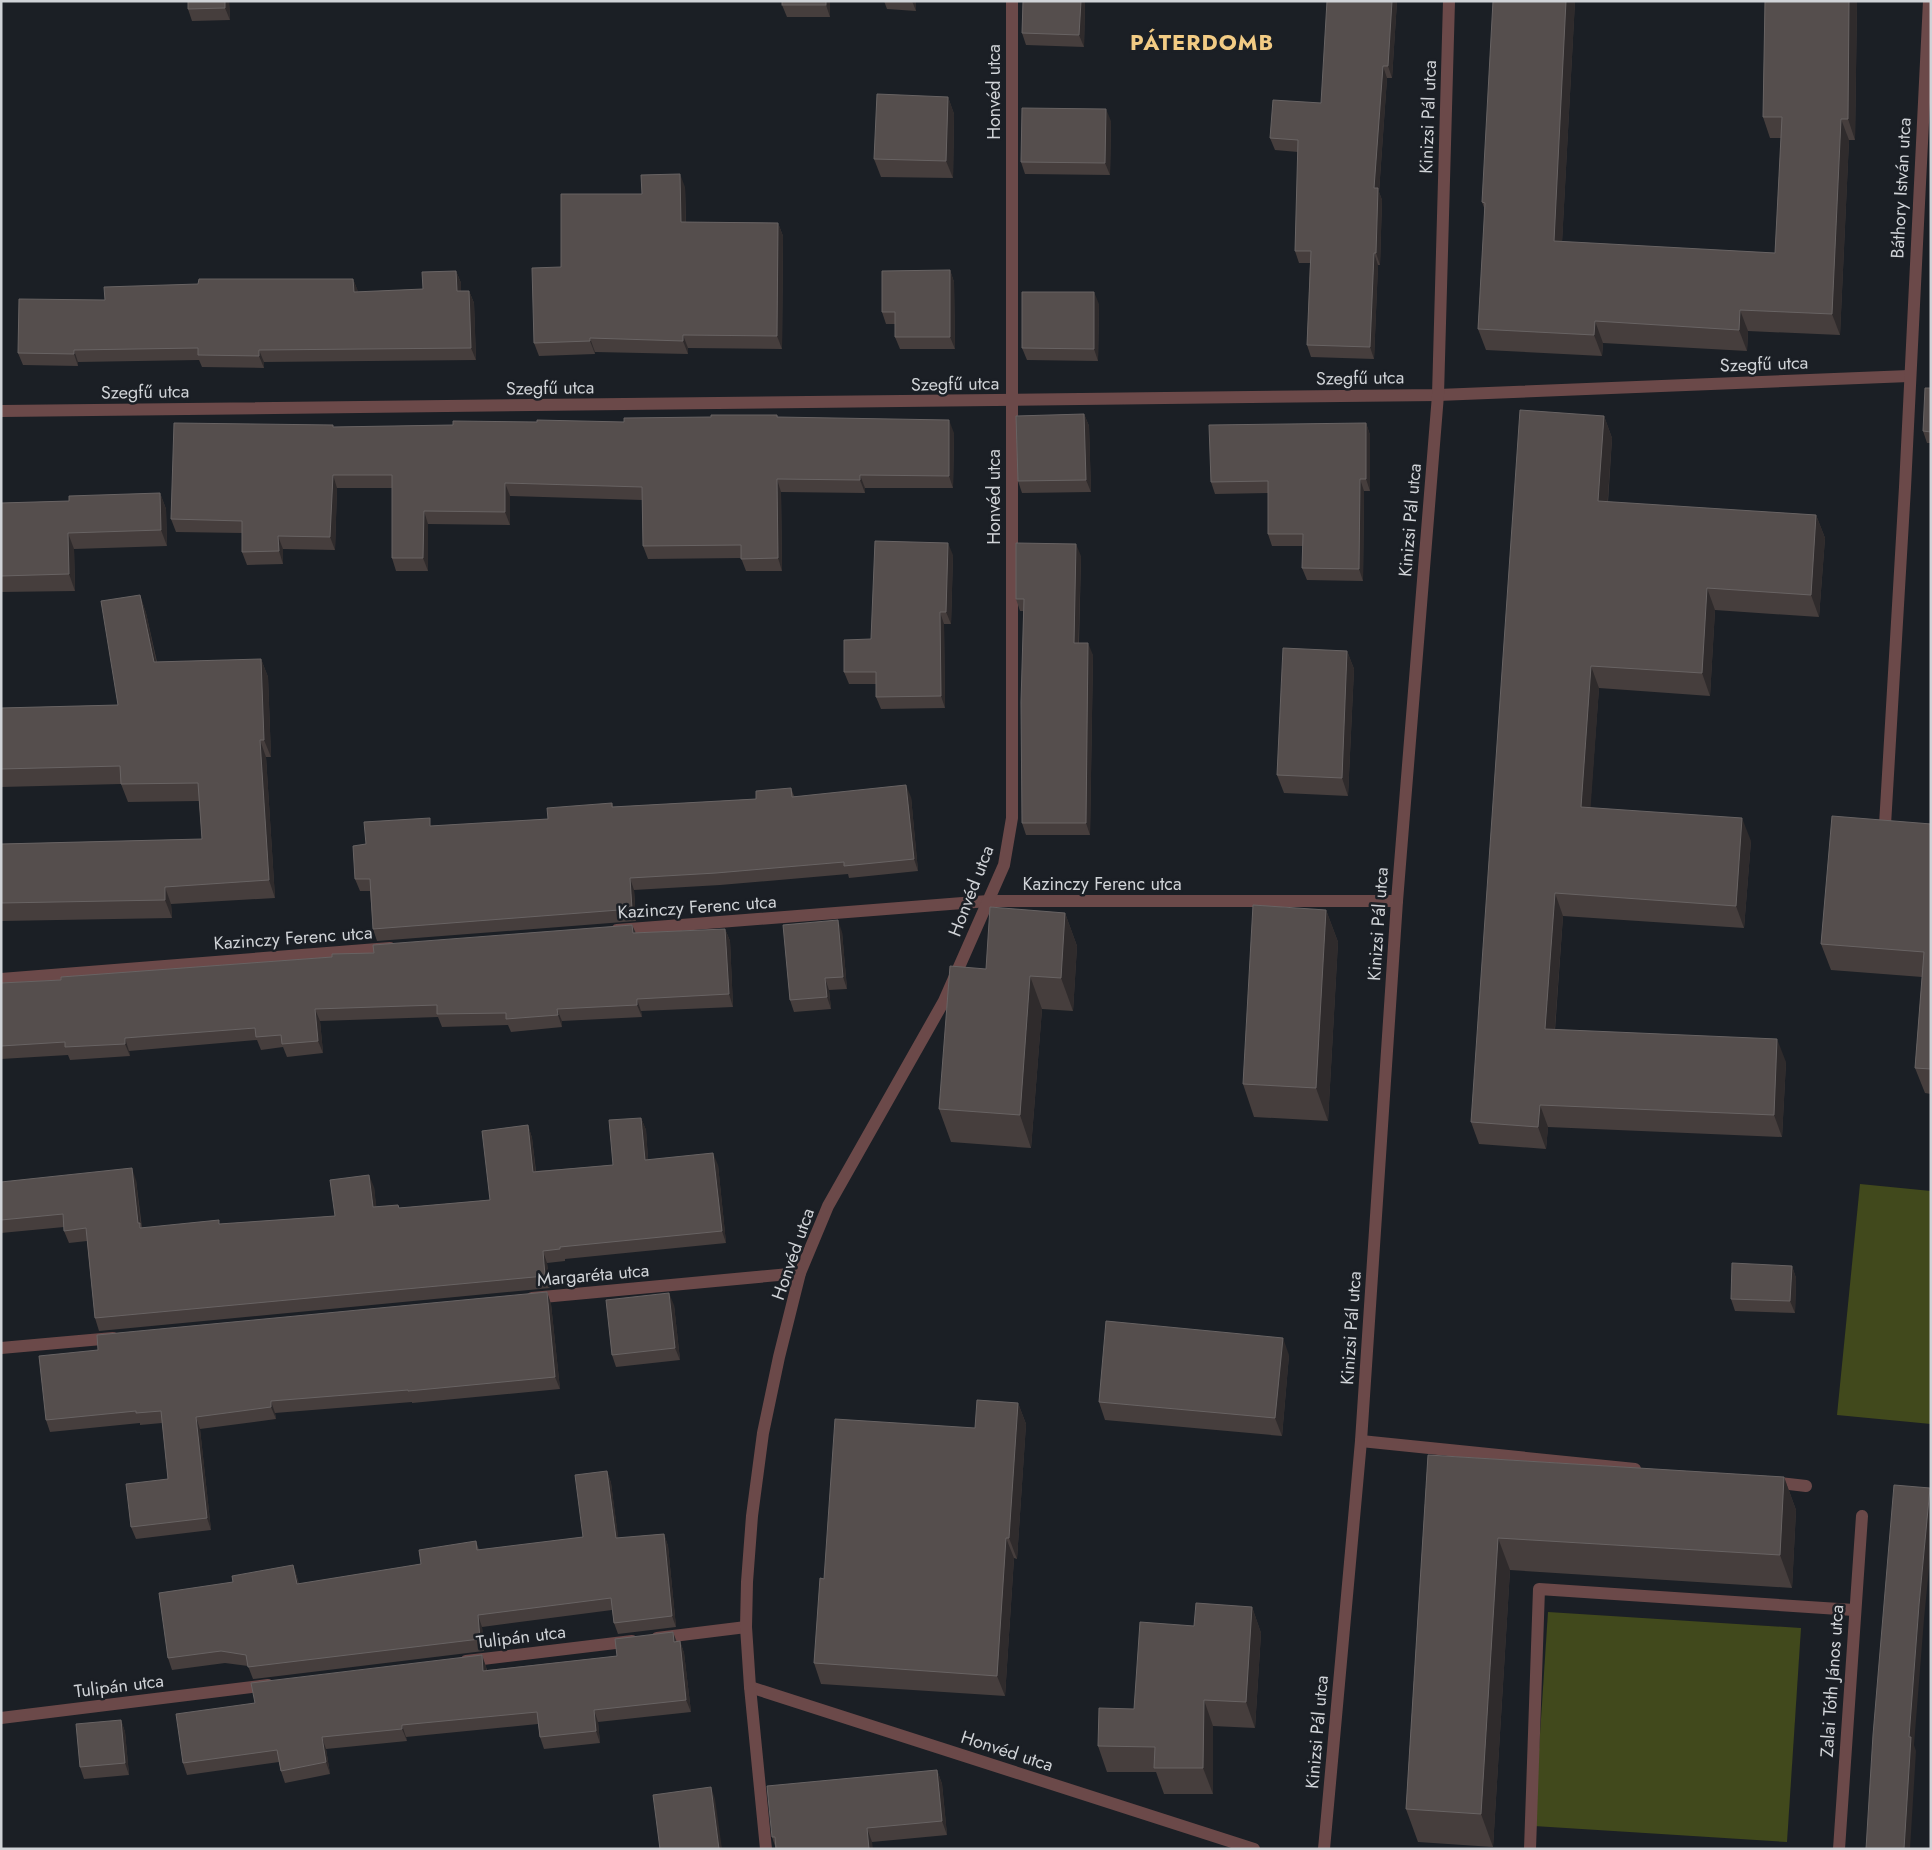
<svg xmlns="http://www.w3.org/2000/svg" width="1932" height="1850" viewBox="0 0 1932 1850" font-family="Jost,sans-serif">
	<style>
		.green { fill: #41491c }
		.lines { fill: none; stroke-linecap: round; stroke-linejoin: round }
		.minor { stroke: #6b4949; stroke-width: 12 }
		.wall { fill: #463e3d }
		.shaded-wall { fill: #2f2b2c }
		.building { fill: #554e4d; stroke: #686363 }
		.labels { text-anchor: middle; stroke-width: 5; stroke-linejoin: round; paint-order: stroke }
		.street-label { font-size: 18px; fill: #d0d3d7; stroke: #1b1f25 }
		.district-label { font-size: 22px; font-weight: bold; letter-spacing: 1px; fill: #f2cb84; stroke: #1b1f25 }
	</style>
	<rect width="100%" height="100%" fill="#1b1f25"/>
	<g class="green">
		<polygon points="1860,1184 1931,1191 1931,1424 1837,1415"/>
		<polygon points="1548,1612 1801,1628 1787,1842 1534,1826"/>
	</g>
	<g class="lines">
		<g class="minor">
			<polyline points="1,411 1438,395 1909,376"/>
			<polyline points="1885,825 1905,487 1929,1"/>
			<polyline points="617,930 988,901 1397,901"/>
			<polyline points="1,979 390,948"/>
			<polyline points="532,1298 800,1273"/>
			<polyline points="1,1348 113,1338"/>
			<polyline points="1361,1441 1635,1469"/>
			<polyline points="1771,1482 1806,1486"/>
			<polyline points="657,1638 746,1627"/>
			<polyline points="466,1661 632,1641"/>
			<polyline points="750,1687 1254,1849"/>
			<polyline points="1,1718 268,1685"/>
			<polyline points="766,1849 750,1687 746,1627 747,1582 752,1516 763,1433 779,1357 800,1273 828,1206 944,1001 1004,865 1012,818 1012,1"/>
			<polyline points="1324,1849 1361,1441 1397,901 1438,395 1449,1"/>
			<polyline points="1530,1849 1539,1589 1854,1610"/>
			<polyline points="1839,1849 1862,1516"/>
		</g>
	</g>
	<g class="wall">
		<polygon points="229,1 230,20 192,21 188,9"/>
		<polygon points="830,1 830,17 787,17 782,5"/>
		<polygon points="884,1 916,1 916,11 887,9"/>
		<polygon points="1023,1 1085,1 1084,47 1026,45 1022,33"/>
		<polygon points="1397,1 1392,78 1387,78 1379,192 1382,200 1380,265 1378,265 1374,359 1311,357 1307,345 1310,263 1299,263 1295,251 1298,152 1275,150 1270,138 1321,103"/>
		<polygon points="1575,1 1562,242 1775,253 1781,138 1770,138 1763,117 1765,1 1857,1 1855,140 1849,140 1840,335 1748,331 1747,351 1603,343 1602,356 1486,350 1478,329 1485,210 1482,202"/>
		<polygon points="948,97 954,114 953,178 881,177 874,159"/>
		<polygon points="1111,121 1110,175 1025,174 1021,162"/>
		<polygon points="685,187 686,222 778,223 783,236 782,349 688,348 688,354 595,352 595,354 539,356 534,343 561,267 642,194"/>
		<polygon points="950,270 954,282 955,349 900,349 895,337 895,324 886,324 882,312"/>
		<polygon points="456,271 461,283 461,291 469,291 474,303 476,360 264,362 264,368 202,367 199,360 78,362 78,366 23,365 18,353 105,300 198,284 353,279 358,292 423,289"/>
		<polygon points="1099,304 1098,361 1027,360 1022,348"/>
		<polygon points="1931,388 1931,443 1927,443 1923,431"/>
		<polygon points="1084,414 1089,426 1091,492 1022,493 1018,481"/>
		<polygon points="777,415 778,417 954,433 953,488 865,488 865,493 781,492 782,571 746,571 741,558 648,559 643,546 642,500 510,496 510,525 428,524 428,571 396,571 392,558 392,488 337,488 335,550 283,549 283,564 247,565 242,552 242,533 176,532 171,519 333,427 453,425 624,422 711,417"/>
		<polygon points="1604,416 1612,438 1608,502 1816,515 1825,538 1819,617 1715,610 1710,696 1599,688 1590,808 1751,841 1744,928 1563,916 1555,1030 1786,1062 1782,1137 1548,1127 1546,1149 1479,1144 1471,1122"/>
		<polygon points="1366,423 1370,435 1370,491 1364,491 1363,581 1307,580 1302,568 1303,546 1272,546 1268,534 1268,493 1215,494 1211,482"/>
		<polygon points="160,493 166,509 167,546 74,549 75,591 1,592 1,503 69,501"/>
		<polygon points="953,555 951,624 944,624 945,708 881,709 876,697 876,684 849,684 844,672 871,639"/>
		<polygon points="1081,556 1079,643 1093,655 1090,835 1026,835 1022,823 1023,611 1020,611 1016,599"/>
		<polygon points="140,595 146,613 157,662 261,659 268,677 271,757 266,757 275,898 171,904 172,918 1,921 1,844 202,839 199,801 128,802 121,784 1,787 1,708 118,705"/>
		<polygon points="1347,651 1354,669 1348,796 1284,793 1277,775"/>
		<polygon points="791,788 794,796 911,797 918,871 849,878 848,874 720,885 634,890 636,921 377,941 373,929 370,891 360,891 355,879 366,844 433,826 548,819 612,803 613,807 756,799"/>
		<polygon points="1931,824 1931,1094 1925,1093 1915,1068 1922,977 1831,970 1821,944"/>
		<polygon points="1326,910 1338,942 1328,1121 1254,1117 1243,1084"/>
		<polygon points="1065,913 1077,946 1073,1011 1042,1009 1031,1148 951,1142 939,1109 986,969"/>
		<polygon points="632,925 636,933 725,929 730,941 733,1007 641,1011 642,1017 562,1021 562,1027 511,1032 508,1025 442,1027 438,1017 320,1021 323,1053 287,1057 283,1047 261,1050 257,1040 129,1051 130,1056 70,1060 68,1055 1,1059 1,983 61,980 332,957"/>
		<polygon points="842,932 847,989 829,990 831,1009 794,1012 790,1000"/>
		<polygon points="641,1118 646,1130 648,1160 718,1165 726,1243 565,1259 565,1261 547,1263 550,1288 99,1331 95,1318 87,1241 69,1243 64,1231 64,1227 1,1233 1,1182 136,1180 142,1228 221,1224 335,1216 374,1187 376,1207 398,1205 399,1208 490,1200 528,1125 532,1138 536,1171 613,1165"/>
		<polygon points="1792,1266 1796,1278 1795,1313 1735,1311 1731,1299"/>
		<polygon points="547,1292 551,1304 560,1389 412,1403 412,1402 275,1413 276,1419 200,1429 211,1530 136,1539 131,1527 168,1479 162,1423 140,1425 140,1423 50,1432 46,1420 98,1350"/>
		<polygon points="674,1305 680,1360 616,1367 612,1355"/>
		<polygon points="1289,1355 1282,1436 1105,1420 1099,1402"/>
		<polygon points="1018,1403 1026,1424 1017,1559 1014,1558 1005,1696 821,1684 814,1663 824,1579 975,1428"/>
		<polygon points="1428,1455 1784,1477 1796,1510 1792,1588 1510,1570 1493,1847 1418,1842 1406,1809"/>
		<polygon points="607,1471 611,1483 618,1538 664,1534 668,1546 676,1627 618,1634 614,1623 612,1610 482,1627 484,1651 253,1679 248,1666 225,1663 172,1670 168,1658 233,1582 293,1565 297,1577 299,1584 421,1564 476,1541 479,1550 583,1537"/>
		<polygon points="1252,1607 1261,1633 1255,1728 1213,1726 1213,1794 1164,1794 1156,1772 1107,1772 1098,1746 1134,1709 1194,1626"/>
		<polygon points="673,1632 677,1642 680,1641 684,1653 691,1712 598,1722 600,1743 544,1749 540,1737 538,1724 406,1737 407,1741 326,1749 330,1774 285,1783 281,1771 279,1762 187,1775 183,1763 255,1703 482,1655 487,1670 617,1656"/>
		<polygon points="121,1720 125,1732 129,1775 84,1779 80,1767"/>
		<polygon points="937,1770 942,1784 947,1835 872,1842 776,1849 772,1837"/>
	</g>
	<g class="shaded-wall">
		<polygon points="225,1 229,1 230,20 225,8"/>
		<polygon points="826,1 830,1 830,17 826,5"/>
		<polygon points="912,1 916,1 916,11"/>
		<polygon points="1081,1 1085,1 1084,47 1079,35"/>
		<polygon points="1392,1 1397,1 1392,78 1388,66"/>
		<polygon points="1566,1 1575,1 1561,262 1554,241"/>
		<polygon points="1849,1 1857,1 1855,140 1848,119"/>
		<polygon points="1383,66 1387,78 1379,192 1382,200 1380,265 1376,253 1374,188"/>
		<polygon points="948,97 954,114 953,178 946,161"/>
		<polygon points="1106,109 1111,121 1110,175 1105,163"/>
		<polygon points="1841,119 1849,140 1840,335 1832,314"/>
		<polygon points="680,174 685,187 686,235 681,222"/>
		<polygon points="778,223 783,236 782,349 777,336"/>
		<polygon points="1374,253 1378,265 1374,359 1370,347"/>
		<polygon points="950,270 954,282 955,349 950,337"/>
		<polygon points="456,271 461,283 461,303 457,291"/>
		<polygon points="353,279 358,291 358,304 354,292"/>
		<polygon points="469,291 474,303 476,360 471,348"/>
		<polygon points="1094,292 1099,304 1098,361 1094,349"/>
		<polygon points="1740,310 1748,331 1747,351 1739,330"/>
		<polygon points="1595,321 1603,343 1602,356 1594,335"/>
		<polygon points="683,335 688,348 688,354 683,341"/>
		<polygon points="590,338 595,352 595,354 590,341"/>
		<polygon points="74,350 78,362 78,366 74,354"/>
		<polygon points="259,350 264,362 264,368 259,356"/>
		<polygon points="1084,414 1089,426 1091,492 1086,480"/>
		<polygon points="1604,416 1612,438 1606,524 1598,501"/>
		<polygon points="949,420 954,433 953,488 949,476"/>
		<polygon points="1366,423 1370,435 1370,491 1366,479"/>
		<polygon points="333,475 337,488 335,550 330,537"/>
		<polygon points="860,475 865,488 865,493 860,480"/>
		<polygon points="777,479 781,492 782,571 778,558"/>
		<polygon points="1360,479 1364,491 1363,581 1359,569"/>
		<polygon points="505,483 510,496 510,525 505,512"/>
		<polygon points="160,493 166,509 167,546 161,530"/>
		<polygon points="424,511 428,524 428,571 423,558"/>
		<polygon points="1816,515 1825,538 1819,617 1811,595"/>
		<polygon points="68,533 74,549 75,591 69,574"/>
		<polygon points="278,536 283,549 283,564 279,551"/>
		<polygon points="948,543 953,555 951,624 946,612"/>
		<polygon points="1076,544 1081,556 1078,655 1074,643"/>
		<polygon points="1707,588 1715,610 1710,696 1702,673"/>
		<polygon points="140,595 146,613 160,680 154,662"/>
		<polygon points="940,612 944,624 945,708 941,696"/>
		<polygon points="1088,643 1093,655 1090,835 1086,823"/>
		<polygon points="1347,651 1354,669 1348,796 1342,778"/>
		<polygon points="261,659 268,677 271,757 264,740"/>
		<polygon points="1591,666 1599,688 1589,830 1581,807"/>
		<polygon points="260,740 266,757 275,898 269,880"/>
		<polygon points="906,785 911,797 918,871 914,859"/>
		<polygon points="1742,818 1751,841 1744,928 1736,906"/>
		<polygon points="630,878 634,890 636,921 632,909"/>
		<polygon points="165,887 171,904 172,918 165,900"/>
		<polygon points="1555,893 1563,916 1553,1052 1545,1029"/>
		<polygon points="1326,910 1338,942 1328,1121 1316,1088"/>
		<polygon points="1065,913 1077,946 1073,1011 1061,978"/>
		<polygon points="838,920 842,932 847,989 843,977"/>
		<polygon points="632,925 637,937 633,933"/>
		<polygon points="725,929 730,941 733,1007 729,994"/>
		<polygon points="1030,976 1042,1009 1031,1148 1020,1115"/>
		<polygon points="825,978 829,990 831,1009 827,997"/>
		<polygon points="637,999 641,1011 642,1017 637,1005"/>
		<polygon points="315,1009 320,1021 323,1053 318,1041"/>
		<polygon points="557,1009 562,1021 562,1027 558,1015"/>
		<polygon points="125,1038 129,1051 130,1056 125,1044"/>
		<polygon points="1777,1039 1786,1062 1782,1137 1774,1115"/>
		<polygon points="1540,1105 1548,1127 1546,1149 1538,1127"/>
		<polygon points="641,1118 646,1130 649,1172 645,1160"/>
		<polygon points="528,1125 532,1138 537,1184 533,1172"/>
		<polygon points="713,1153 718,1165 726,1243 722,1231"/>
		<polygon points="132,1168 136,1180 141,1227 144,1235 138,1223"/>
		<polygon points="369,1175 374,1187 378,1219 373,1207"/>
		<polygon points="543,1251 547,1263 550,1288 545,1276"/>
		<polygon points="1792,1266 1796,1278 1795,1313 1790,1301"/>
		<polygon points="547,1292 551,1304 560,1389 555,1377"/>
		<polygon points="669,1293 674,1305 680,1360 675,1348"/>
		<polygon points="1283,1338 1289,1355 1282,1436 1275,1418"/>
		<polygon points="271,1401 275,1413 276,1419 271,1407"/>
		<polygon points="1018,1403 1026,1424 1017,1559 1009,1538"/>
		<polygon points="196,1417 200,1429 211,1530 207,1518"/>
		<polygon points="607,1471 611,1483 620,1550 616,1538"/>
		<polygon points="1784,1477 1796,1510 1792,1588 1780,1555"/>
		<polygon points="1930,1488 1931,1548 1924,1619 1914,1745 1916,1751 1910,1849 1904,1849 1909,1737 1919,1605"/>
		<polygon points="664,1534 668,1546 676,1627 672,1616"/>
		<polygon points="1006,1538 1014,1558 1005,1696 997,1676"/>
		<polygon points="1498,1538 1510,1570 1493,1847 1481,1814"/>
		<polygon points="293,1565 297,1577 301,1596 297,1584"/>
		<polygon points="1252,1607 1261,1633 1255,1728 1246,1702"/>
		<polygon points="478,1615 482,1627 484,1651 480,1639"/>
		<polygon points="673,1632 677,1644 674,1642"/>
		<polygon points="680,1641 684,1653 691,1712 686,1700"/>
		<polygon points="482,1655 486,1667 488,1683 483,1671"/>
		<polygon points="1204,1700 1213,1726 1213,1794 1203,1768"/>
		<polygon points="594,1710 598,1722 600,1743 596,1731"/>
		<polygon points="121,1720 125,1732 129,1775 125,1763"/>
		<polygon points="402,1725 406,1737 407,1741 402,1729"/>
		<polygon points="322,1737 326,1749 330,1774 326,1762"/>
		<polygon points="937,1770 942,1784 947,1835 942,1821"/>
		<polygon points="711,1787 715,1799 722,1849 719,1849"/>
		<polygon points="867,1828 872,1842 873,1849 869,1849"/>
	</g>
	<g class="building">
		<polygon points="188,1 225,1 225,8 188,9"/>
		<rect x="782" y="1" width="44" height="4"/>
		<polygon points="1023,1 1081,1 1079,35 1022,33"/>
		<polygon points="1327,1 1392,1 1388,66 1383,66 1374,188 1378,188 1376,253 1374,253 1370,347 1307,345 1311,251 1295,251 1298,140 1270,138 1273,100 1321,103"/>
		<polygon points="1493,1 1566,1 1554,241 1775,253 1782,117 1763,117 1765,1 1849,1 1848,119 1841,119 1832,314 1740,310 1739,330 1595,321 1594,335 1478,329 1485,203 1482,202"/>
		<polygon points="877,94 948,97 946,161 874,159"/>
		<polygon points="1022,108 1106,109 1105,163 1021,162"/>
		<polygon points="680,174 681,222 778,223 777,336 683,335 683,341 590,338 590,341 534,343 532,268 561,267 561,194 642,194 641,175"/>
		<polygon points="950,270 950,337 895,337 895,312 882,312 882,271"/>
		<polygon points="456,271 457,291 469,291 471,348 259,350 259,356 198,355 198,348 74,350 74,354 18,353 19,299 105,300 104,287 198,284 199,279 353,279 354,292 423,289 422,272"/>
		<polygon points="1022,292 1094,292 1094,349 1022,348"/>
		<polygon points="1925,388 1931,388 1931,432 1923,431"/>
		<polygon points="1520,410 1604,416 1598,501 1816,515 1811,595 1707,588 1702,673 1591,666 1581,807 1742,818 1736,906 1555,893 1545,1029 1777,1039 1774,1115 1540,1105 1538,1127 1471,1122"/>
		<polygon points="1084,414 1086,480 1018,481 1016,416"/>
		<polygon points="711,415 777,415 777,417 949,420 949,476 860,475 860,480 777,479 778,558 741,559 741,545 643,546 642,487 505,483 505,512 424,511 423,558 392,558 392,475 333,475 330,537 278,536 279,551 242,552 242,521 171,519 174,423 333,425 333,427 453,425 453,421 537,422 537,420 624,422 624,418 711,417"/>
		<polygon points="1366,423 1366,479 1360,479 1359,569 1302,568 1303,534 1268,534 1268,481 1211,482 1209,425"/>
		<polygon points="160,493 161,530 68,533 69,574 1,576 1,503 69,501 69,496"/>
		<polygon points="875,541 948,543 946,612 940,612 941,696 876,697 876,672 844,672 844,640 871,639"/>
		<polygon points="1016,543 1076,544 1074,643 1088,643 1086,823 1022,823 1021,702 1024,599 1016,599"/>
		<polygon points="140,595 154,662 261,659 264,740 260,740 269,880 165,887 165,900 1,903 1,844 202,839 198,783 121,784 120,766 1,769 1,708 118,705 101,601"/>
		<polygon points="1283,648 1347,651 1342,778 1277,775"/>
		<polygon points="906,785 914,859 844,866 844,862 716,873 630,878 632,909 373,929 370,879 355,879 353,846 366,844 364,822 430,818 430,826 548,819 547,808 612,803 612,807 756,799 756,791 791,788 792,797"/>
		<polygon points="1832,816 1931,824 1931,1069 1915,1068 1924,952 1821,944"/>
		<polygon points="1253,905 1326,910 1316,1088 1243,1084"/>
		<polygon points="990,907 1065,913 1061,978 1030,976 1020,1115 939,1109 950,966 986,969"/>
		<polygon points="838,920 843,977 825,978 827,997 790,1000 783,925"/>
		<polygon points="632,925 633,933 725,929 729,994 637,999 637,1005 557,1009 558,1015 506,1019 506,1013 437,1014 437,1005 315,1009 318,1041 282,1044 281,1035 256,1037 255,1028 125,1038 125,1044 65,1047 65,1042 1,1046 1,983 61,980 61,977 332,957 332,954 374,953 373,945"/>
		<polygon points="641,1118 645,1160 713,1153 722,1231 560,1247 560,1249 543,1251 545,1276 95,1318 86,1228 64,1231 63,1214 1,1220 1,1182 132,1168 138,1223 140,1223 140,1228 219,1220 219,1224 335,1216 330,1180 369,1175 373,1207 398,1205 399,1208 490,1200 482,1131 528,1125 533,1172 613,1165 609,1120"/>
		<polygon points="1732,1263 1792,1266 1790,1301 1731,1299"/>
		<polygon points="547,1292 555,1377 408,1391 408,1390 271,1401 271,1407 196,1417 207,1518 131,1527 126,1484 168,1479 161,1411 136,1413 136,1411 46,1420 39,1356 98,1350 97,1335"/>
		<polygon points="669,1293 675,1348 612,1355 606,1300"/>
		<polygon points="1106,1321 1283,1338 1275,1418 1099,1402"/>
		<polygon points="977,1400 1018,1403 1009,1538 1006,1538 997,1676 814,1663 820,1578 824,1579 835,1419 975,1428"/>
		<polygon points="1428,1455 1784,1477 1780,1555 1498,1538 1481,1814 1406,1809"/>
		<polygon points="607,1471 616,1538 664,1534 672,1616 614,1623 611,1598 478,1615 480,1639 248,1667 246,1655 221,1651 168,1658 159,1593 233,1582 232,1576 293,1565 297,1584 421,1564 419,1550 476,1541 477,1550 583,1537 575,1475"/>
		<polygon points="1894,1485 1930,1488 1919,1605 1909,1737 1911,1737 1904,1849 1866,1849 1873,1735"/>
		<polygon points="1196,1603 1252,1607 1246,1702 1204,1700 1203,1768 1154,1768 1155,1747 1098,1746 1099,1708 1134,1709 1140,1622 1194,1626"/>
		<polygon points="673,1632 674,1642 680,1641 686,1700 594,1710 596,1731 540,1737 537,1712 402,1725 402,1729 322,1737 326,1762 281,1771 277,1750 183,1763 176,1714 255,1703 251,1683 482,1655 483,1671 617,1656 615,1639"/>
		<polygon points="121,1720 125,1763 80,1767 76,1724"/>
		<polygon points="937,1770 942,1821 867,1828 869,1849 776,1849 775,1837 772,1837 767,1786"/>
		<polygon points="711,1787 719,1849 660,1849 653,1795"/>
	</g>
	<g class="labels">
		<g class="street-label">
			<text transform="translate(994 92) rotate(-90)" y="6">Honvéd utca</text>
			<text transform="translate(1428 117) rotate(-88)" y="6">Kinizsi Pál utca</text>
			<text transform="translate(1901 188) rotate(-87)" y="6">Báthory István utca</text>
			<text transform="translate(1764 364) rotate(-2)" y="6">Szegfű utca</text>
			<text transform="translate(1360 378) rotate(-1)" y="6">Szegfű utca</text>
			<text transform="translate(955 384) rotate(-1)" y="6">Szegfű utca</text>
			<text transform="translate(550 388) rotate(-1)" y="6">Szegfű utca</text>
			<text transform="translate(145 392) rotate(-1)" y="6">Szegfű utca</text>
			<text transform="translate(994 497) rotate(-90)" y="6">Honvéd utca</text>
			<text transform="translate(1410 520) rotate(-85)" y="6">Kinizsi Pál utca</text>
			<text x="1102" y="890">Kazinczy Ferenc utca</text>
			<text transform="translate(971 891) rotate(-69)" y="6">Honvéd utca</text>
			<text transform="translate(697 907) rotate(-4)" y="6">Kazinczy Ferenc utca</text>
			<text transform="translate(1378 924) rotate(-86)" y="6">Kinizsi Pál utca</text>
			<text transform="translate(293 938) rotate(-4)" y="6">Kazinczy Ferenc utca</text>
			<text transform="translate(793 1254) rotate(-71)" y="6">Honvéd utca</text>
			<text transform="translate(593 1275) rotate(-5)" y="6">Margaréta utca</text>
			<text transform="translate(1351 1328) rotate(-86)" y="6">Kinizsi Pál utca</text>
			<text transform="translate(521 1637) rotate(-7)" y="6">Tulipán utca</text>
			<text transform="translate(1832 1681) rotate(-86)" y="6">Zalai Tóth János utca</text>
			<text transform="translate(119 1686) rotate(-7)" y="6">Tulipán utca</text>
			<text transform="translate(1317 1732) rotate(-85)" y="6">Kinizsi Pál utca</text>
			<text transform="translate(1007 1751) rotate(18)" y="6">Honvéd utca</text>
		</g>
		<g class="district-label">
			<text x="1202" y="50">PÁTERDOMB</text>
		</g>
	</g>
	<rect width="1932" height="1850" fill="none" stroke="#d0d3d7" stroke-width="5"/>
</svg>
